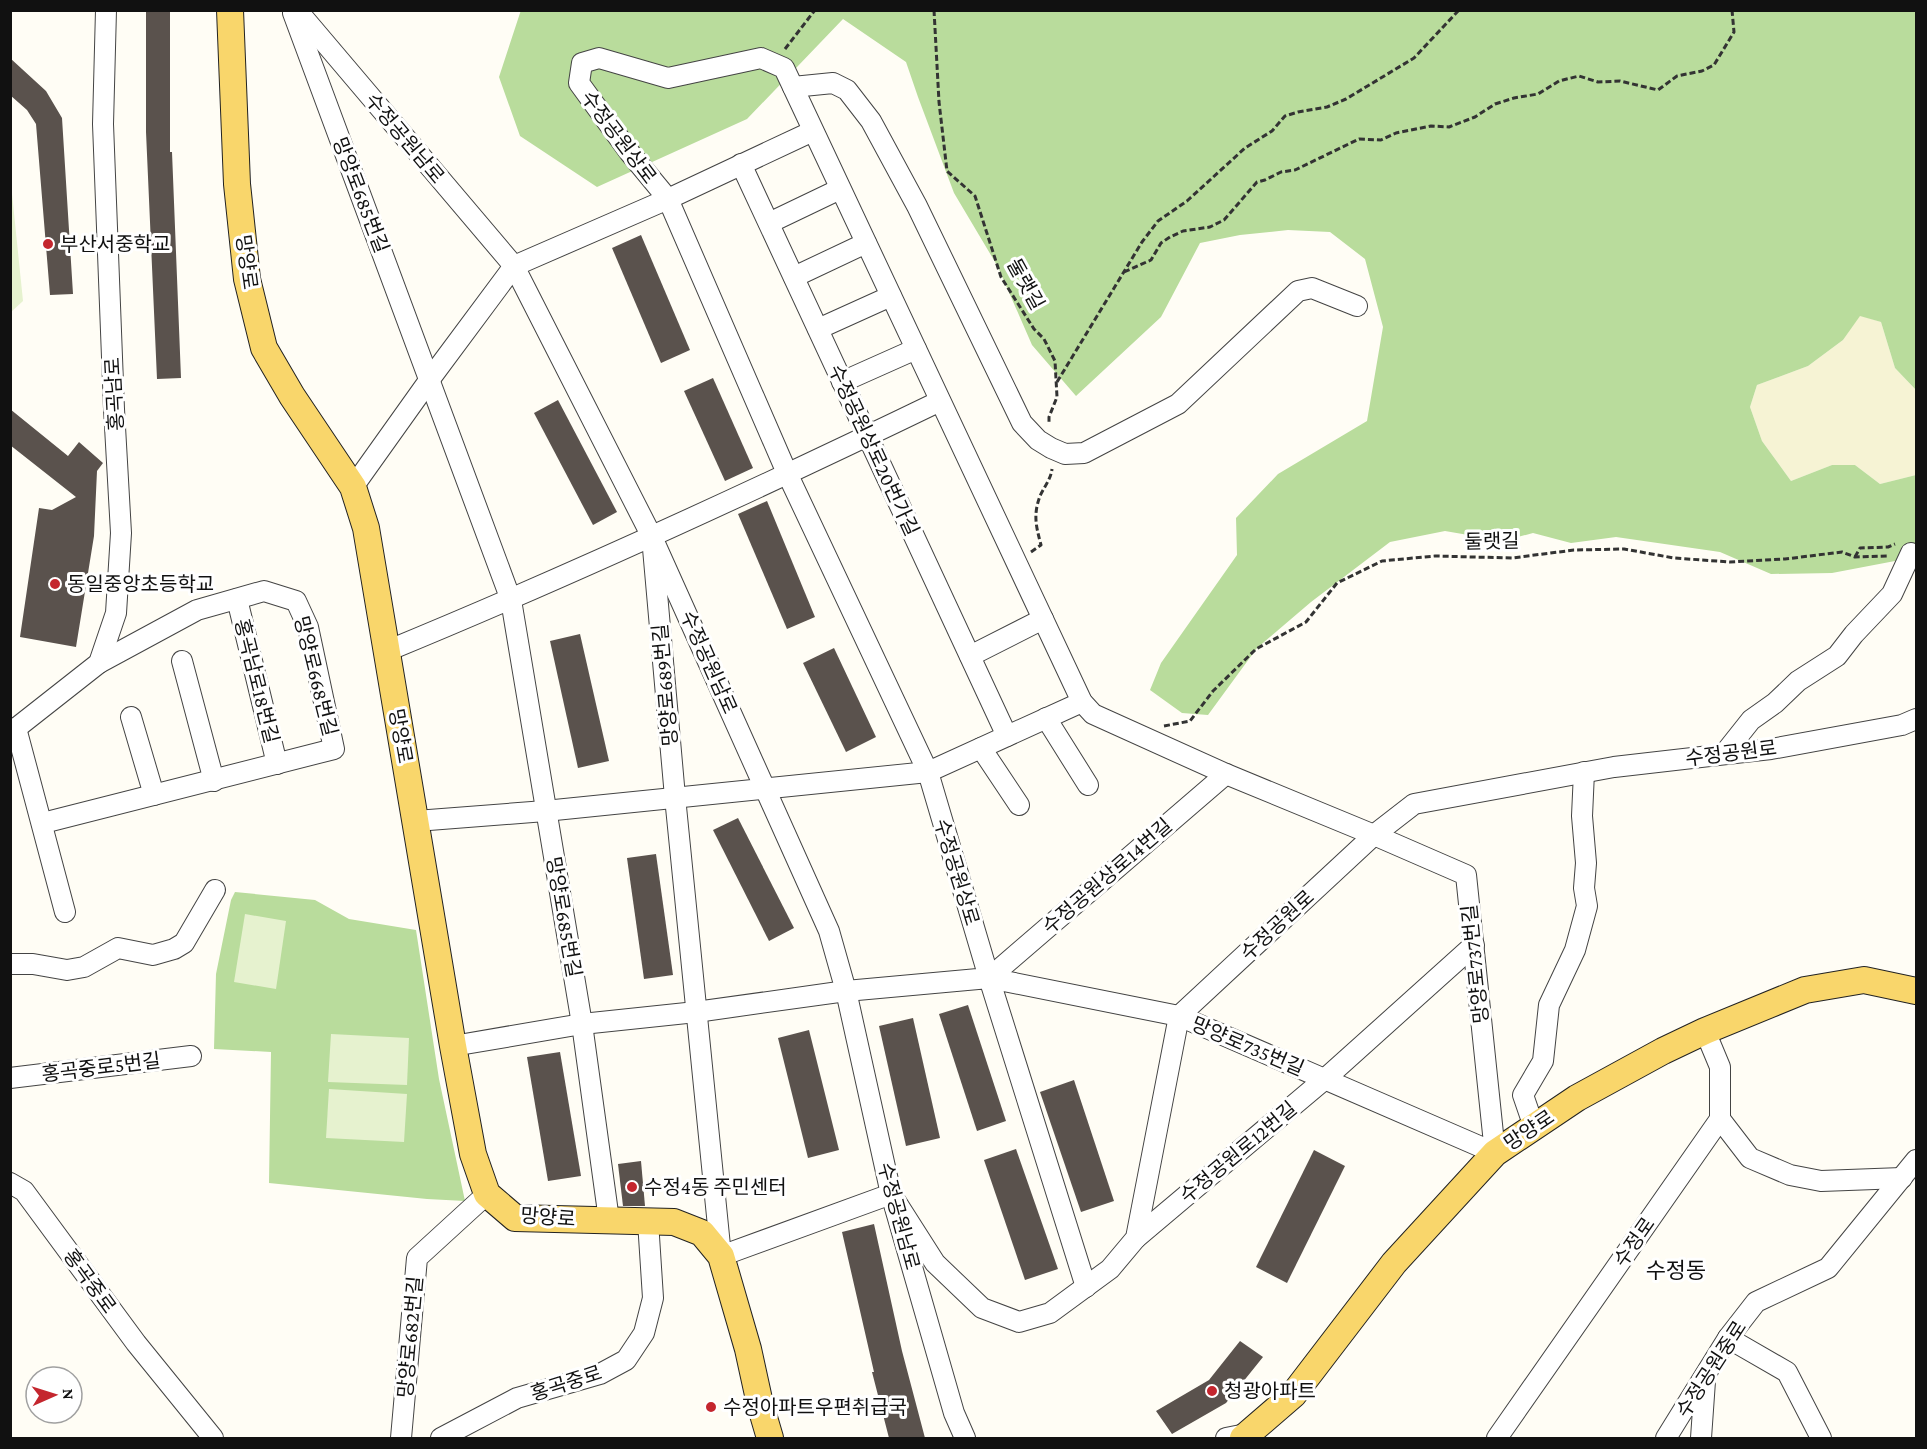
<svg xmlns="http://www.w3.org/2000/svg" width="1927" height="1449" viewBox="0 0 1927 1449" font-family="'Crimson Pro','Noto Sans KR',serif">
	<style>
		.farmland { fill: #f6f3d4 }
		.forest { fill: #b9dc9c }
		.pitch { fill: #e6f2cf }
		.building { fill: #5a524d }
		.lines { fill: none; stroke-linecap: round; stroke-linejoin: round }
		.minor-casing { stroke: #444; stroke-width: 22 }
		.major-casing { stroke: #222; stroke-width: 28 }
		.path { stroke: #333; stroke-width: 3; stroke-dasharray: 6 3; stroke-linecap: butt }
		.minor { stroke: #fff; stroke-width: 20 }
		.major { stroke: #f9d66b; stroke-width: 26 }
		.poi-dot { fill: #c4262e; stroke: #fff; stroke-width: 2 }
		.labels { text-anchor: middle; stroke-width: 6; stroke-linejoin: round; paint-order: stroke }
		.street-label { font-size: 20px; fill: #111; stroke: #fff }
		.poi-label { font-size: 20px; fill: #111; stroke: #fff; text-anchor: start }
		.quarter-label { font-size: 22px; fill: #111; stroke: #fff }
	</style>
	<rect width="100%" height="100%" fill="#fffdf5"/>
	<polygon class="farmland" points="1860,315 1881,322 1895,368 1916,390 1916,475 1880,484 1855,465 1832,465 1791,481 1762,441 1750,407 1757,385 1808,366 1843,340"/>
	<g class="forest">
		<polygon points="521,10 1916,11 1916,390 1895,368 1881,322 1860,316 1843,340 1808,366 1757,385 1750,407 1762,441 1791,481 1832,465 1855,465 1880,484 1916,475 1916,557 1832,573 1771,574 1720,552 1616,537 1571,543 1533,533 1503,541 1445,531 1390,542 1311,602 1257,648 1208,715 1182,713 1150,690 1161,663 1237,555 1236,518 1278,474 1367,421 1383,327 1365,259 1330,232 1288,230 1240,235 1200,243 1161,317 1076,396 1032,345 998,267 954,193 918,97 906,62 843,19 747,119 597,187 520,136 499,77"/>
		<polygon points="235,892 315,900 349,919 416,930 439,1079 465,1201 427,1199 269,1183 271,1052 214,1049 216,974 231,900"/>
	</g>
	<g class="pitch">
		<polygon points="10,174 23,301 11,312 10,312"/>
		<polygon points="245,914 286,921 276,989 234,982"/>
		<polygon points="331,1034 409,1038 407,1085 328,1082"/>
		<polygon points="329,1089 407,1094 404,1142 326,1138"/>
	</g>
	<g class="building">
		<polygon points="146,10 170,10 170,152 172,152 181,378 157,379 146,132"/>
		<polygon points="10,58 46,91 62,118 73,294 50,295 36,124 27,110 10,95"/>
		<polygon points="641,235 690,350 661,363 612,248"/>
		<polygon points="713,378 753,468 725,481 684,391"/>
		<polygon points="558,400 617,512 593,525 534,413"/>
		<polygon points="10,409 68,456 79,442 103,463 97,471 94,536 76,647 20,637 39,508 52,510 76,497 10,445"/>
		<polygon points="767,501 815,617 787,629 738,514"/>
		<polygon points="580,634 609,761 578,768 550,641"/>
		<polygon points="834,648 876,737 846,752 803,663"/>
		<polygon points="738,818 794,928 769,941 713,830"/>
		<polygon points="656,854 673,975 644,979 627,858"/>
		<polygon points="968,1005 1006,1121 977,1131 939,1014"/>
		<polygon points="913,1018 940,1138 906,1146 879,1026"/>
		<polygon points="809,1030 839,1150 808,1158 778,1038"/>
		<polygon points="560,1052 581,1176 548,1181 527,1057"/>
		<polygon points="1074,1080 1114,1201 1081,1212 1040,1092"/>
		<polygon points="1016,1149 1058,1269 1025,1280 984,1160"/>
		<polygon points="1314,1150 1345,1166 1287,1283 1256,1267"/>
		<polygon points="641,1161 645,1206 623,1206 618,1164"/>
		<polygon points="874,1224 902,1351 925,1438 889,1438 872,1372 874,1372 842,1232"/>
		<polygon points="1240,1341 1263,1357 1226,1403 1172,1434 1156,1411 1209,1380"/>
	</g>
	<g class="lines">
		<defs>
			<g id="minor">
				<polyline points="297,10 514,266 652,537 829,931 846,991 891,1194 954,1413 965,1438"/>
				<polyline points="293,13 511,600 582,1024 609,1220"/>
				<polyline points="793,87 833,83 847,90 871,121 917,206 1022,423 1038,440 1051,448 1065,454 1084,453 1178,404 1298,291 1312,288 1357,306"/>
				<polyline points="741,164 1007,736"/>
				<polyline points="769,223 840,189"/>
				<polyline points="794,277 866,243"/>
				<polyline points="818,329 891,296"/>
				<polyline points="842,382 916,349"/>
				<polyline points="353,487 430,379 514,266 668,199 813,131"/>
				<polyline points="652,537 675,797 721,1256 891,1194 935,1263 982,1308 1019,1322 1050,1313 1110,1269 1136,1238 1179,1016 1374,835 1414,804 1614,767 1771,749 1902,725 1916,719"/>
				<polyline points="237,599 277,764"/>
				<path d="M 387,651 C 574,574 758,489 940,401"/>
				<polyline points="970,656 1043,619"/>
				<polyline points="182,661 214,781"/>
				<polyline points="131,717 154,795"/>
				<polyline points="1046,718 1088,785"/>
				<polyline points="16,728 65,912"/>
				<polyline points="10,733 99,663 116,613 121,533 114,409 103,124 106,10"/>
				<polyline points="981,748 1019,805"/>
				<polyline points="1724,754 1751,720 1775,703 1798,681 1837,656 1854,634 1892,594 1911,553"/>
				<polyline points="416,821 545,811 928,772 1082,702"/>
				<polyline points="43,823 334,749 308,627 296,601 264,591 197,610 99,663"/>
				<polyline points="10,964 33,964 67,970 84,967 118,948 153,955 174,949 184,943 215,890"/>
				<polyline points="989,978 1226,774"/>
				<polyline points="453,1046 582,1024 696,1012 846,991 989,978 1179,1016 1495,1153 1466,875 1374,835 1226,774 1093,714 1082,702 784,68 761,58 668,78 599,58 582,63 579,83 630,153 668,199 787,473 928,772 989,978 1086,1287"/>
				<polyline points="10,1078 191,1056"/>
				<polyline points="1720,1119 1750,1158 1790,1175 1821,1181 1902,1178"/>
				<polyline points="1534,1127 1523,1095 1543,1061 1549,1005 1575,950 1587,906 1584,888 1586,863 1582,816 1584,772"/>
				<polyline points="10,1183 24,1191 136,1343 213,1438"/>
				<polyline points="1136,1238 1326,1078 1474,945"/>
				<polyline points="1728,1338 1787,1372 1821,1438"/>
				<polyline points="401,1438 417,1258 487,1194"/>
				<polyline points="441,1438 517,1398 600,1374 626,1360 644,1333 653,1298 648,1221"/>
				<polyline points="1226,1438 1251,1433"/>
				<polyline points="1497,1438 1720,1119 1720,1067 1705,1031"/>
				<polyline points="1666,1438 1728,1338 1756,1302 1828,1268 1916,1160"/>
				<polyline points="1701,1438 1705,1381"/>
			</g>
			<g id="major">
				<polyline points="230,10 237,184 247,279 264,348 292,396 353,487 366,528 453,1046 473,1154 487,1194 515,1218 674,1222 702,1233 721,1256 748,1349 760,1404 770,1438"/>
				<polyline points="1243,1438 1293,1395 1394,1263 1495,1153 1577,1098 1663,1051 1705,1031 1805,990 1864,980 1916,991"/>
			</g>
		</defs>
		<use href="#minor" class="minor-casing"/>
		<use href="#major" class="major-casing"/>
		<g class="path">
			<polyline points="934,10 939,102 947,171 975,196 1001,277 1034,329 1044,339 1055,361 1057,397 1049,417 1049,423"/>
			<polyline points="785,49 815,10"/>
			<polyline points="1124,272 1151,260 1161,243 1170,237 1183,231 1210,227 1224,220 1257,182 1265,180 1281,172 1295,170 1359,139 1381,140 1396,133 1431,126 1449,127 1475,117 1495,104 1514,98 1538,94 1559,81 1579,76 1598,82 1620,81 1658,90 1677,76 1702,71 1714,65 1734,32 1732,10"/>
			<polyline points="1057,382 1142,242 1158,221 1187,201 1245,148 1272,131 1285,116 1298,112 1327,107 1346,99 1414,58 1459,10"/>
			<path d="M 1031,552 L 1041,545 C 1036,526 1033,515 1040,496 C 1044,487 1051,479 1052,469"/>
			<polyline points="1855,557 1860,548 1888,547 1895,544"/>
			<polyline points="1164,726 1190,721 1213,691 1256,649 1306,622 1337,583 1382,561 1435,556 1512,558 1574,550 1624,549 1674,558 1730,562 1785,559 1842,552 1855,557 1888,556"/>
		</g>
		<use href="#minor" class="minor"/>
		<use href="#major" class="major"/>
	</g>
	<g class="poi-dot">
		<circle cx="48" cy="244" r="6"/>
		<circle cx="55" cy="584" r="6"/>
		<circle cx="632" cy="1187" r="6"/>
		<circle cx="1212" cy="1391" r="6"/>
		<circle cx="711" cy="1407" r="6"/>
	</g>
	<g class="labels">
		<g class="street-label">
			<text transform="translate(619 137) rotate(53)" y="7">수정공원상로</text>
			<text transform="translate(405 138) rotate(50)" y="7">수정공원남로</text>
			<text transform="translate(361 195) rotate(69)" y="7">망양로685번길</text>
			<text transform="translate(247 262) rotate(82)" y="7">망양로</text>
			<text transform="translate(1026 284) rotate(61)" y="7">둘랫길</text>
			<text transform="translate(114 394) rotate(-93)" y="7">홍곡남로</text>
			<text transform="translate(874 450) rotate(65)" y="7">수정공원상로20번가길</text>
			<text transform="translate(1492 541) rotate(-1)" y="7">둘랫길</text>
			<text transform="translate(709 662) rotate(66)" y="7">수정공원남로</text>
			<text transform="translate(316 676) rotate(76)" y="7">망양로668번길</text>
			<text transform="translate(257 681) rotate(76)" y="7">홍곡남로18번길</text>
			<text transform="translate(665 685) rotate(-95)" y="7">망양로689번길</text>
			<text transform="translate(401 736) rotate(80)" y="7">망양로</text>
			<text transform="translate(1731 753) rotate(-7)" y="7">수정공원로</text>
			<text transform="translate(957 872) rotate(73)" y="7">수정공원상로</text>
			<text transform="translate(1107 876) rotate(-41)" y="7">수정공원상로14번길</text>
			<text transform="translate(564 917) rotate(80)" y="7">망양로685번길</text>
			<text transform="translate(1277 925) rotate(-43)" y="7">수정공원로</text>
			<text transform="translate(1475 964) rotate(-96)" y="7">망양로737번길</text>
			<text transform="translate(1248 1046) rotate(23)" y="7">망양로735번길</text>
			<text transform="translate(101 1067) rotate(-7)" y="7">홍곡중로5번길</text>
			<text transform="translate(1529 1130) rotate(-34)" y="7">망양로</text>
			<text transform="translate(1238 1152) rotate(-40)" y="7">수정공원로12번길</text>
			<text transform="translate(899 1216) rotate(75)" y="7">수정공원남로</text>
			<text transform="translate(548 1217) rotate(4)" y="7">망양로</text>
			<text transform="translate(1634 1242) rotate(-55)" y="7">수정로</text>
			<text transform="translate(90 1281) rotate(54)" y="7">홍곡중로</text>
			<text transform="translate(410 1337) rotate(-85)" y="7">망양로682번길</text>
			<text transform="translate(1711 1369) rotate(-57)" y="7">수정공원중로</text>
			<text transform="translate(566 1383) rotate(-18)" y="7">홍곡중로</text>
		</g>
		<g class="poi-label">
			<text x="60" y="251">부산서중학교</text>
			<text x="67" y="591">동일중앙초등학교</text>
			<text x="644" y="1194">수정4동 주민센터</text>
			<text x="1224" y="1398">청광아파트</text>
			<text x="723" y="1414">수정아파트우편취급국</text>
		</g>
		<g class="quarter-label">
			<text x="1676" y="1278">수정동</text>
		</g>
	</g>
	<rect width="1927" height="1449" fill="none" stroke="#111111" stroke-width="24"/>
	<g transform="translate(54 1395) rotate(87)"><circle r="28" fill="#ffffff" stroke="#a0a0a0" stroke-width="1.5"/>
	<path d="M0-4.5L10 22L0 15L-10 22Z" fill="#c4262e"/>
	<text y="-9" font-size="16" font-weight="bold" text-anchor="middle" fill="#111111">N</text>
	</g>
</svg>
